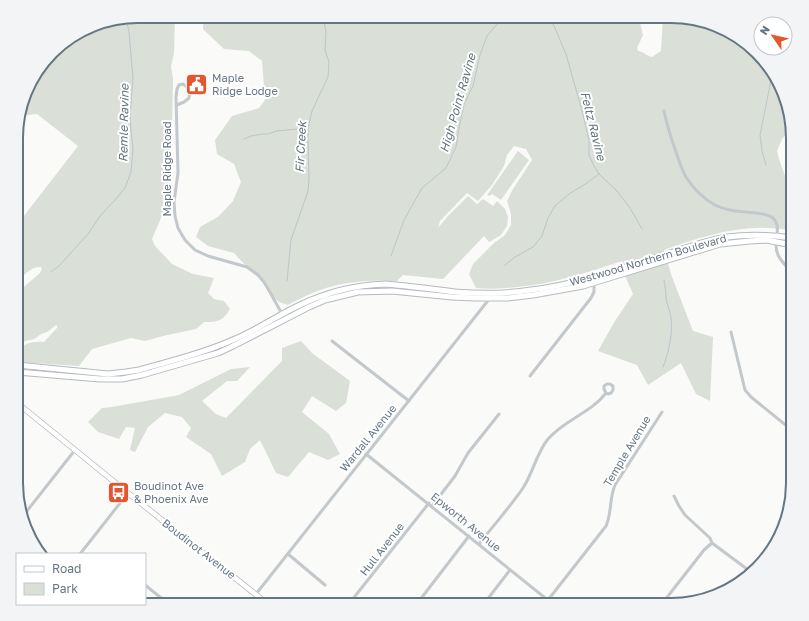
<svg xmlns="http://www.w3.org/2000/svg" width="809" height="621" viewBox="0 0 809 621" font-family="'Golos Text',sans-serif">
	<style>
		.green { fill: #dadfd7 }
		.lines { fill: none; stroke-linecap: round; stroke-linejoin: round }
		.stream { stroke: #bbc7cb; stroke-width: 1 }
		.secondary-casing { stroke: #b3babf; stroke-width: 6 }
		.primary-casing { stroke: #b5babe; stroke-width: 7 }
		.street { stroke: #c3c8cc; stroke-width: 3 }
		.secondary { stroke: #fff; stroke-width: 4.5 }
		.primary { stroke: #fff; stroke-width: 5 }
		.labels { text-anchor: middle; stroke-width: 4; stroke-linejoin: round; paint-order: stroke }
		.poi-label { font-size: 11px; fill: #657683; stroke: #fff; text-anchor: start }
		.street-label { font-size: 11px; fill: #657683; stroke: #fff }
		.water-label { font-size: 12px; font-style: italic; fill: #60757c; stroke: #fff }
		.rim { fill: none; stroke: #657683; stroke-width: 2 }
	</style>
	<rect width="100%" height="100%" fill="#fafaf8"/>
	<g class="green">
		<path d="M 138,16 L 175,16 L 174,53 L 171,66 L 173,79 L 172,131 L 167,204 L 152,239 L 155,246 L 172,264 L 193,274 L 214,278 L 208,293 L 214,299 L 224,301 L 230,309 C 223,321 218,322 204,322 L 196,329 L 163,336 L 145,341 L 131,338 L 92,349 L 79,366 L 17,362 C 17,359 17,355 18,352 C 22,343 34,341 44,342 L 57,328 L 57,326 L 56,325 L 47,332 L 41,334 L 34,339 L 25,341 L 17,346 L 17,293 L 40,273 L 42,269 L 41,267 C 30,267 24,275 17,282 L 17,225 L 78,146 L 37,114 L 19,116 L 32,77 L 58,46 L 99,23 Z"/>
		<path d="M 203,16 L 635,16 L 639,19 L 643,35 L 637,48 L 638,51 C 644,52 647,56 652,57 L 661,51 L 663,16 L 679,16 L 717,25 L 751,46 L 781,84 L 791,128 L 782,139 L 777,151 L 779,159 L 785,176 L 790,182 L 793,193 L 793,231 C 749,221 705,235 664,250 L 672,277 L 693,331 L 713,337 L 710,401 L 696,394 L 681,363 L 648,385 L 637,365 L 598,351 L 615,321 L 633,294 L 619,262 C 586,273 551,284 517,287 C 503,289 489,289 476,288 L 469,274 L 473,264 L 494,243 L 505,235 L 511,225 L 511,214 L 507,201 L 513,189 L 532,160 L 526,149 L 514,146 L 507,155 L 504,166 L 492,185 L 478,201 L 467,193 L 440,221 L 438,228 L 448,216 L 468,196 L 477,204 L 483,199 L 493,206 L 497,201 L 505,209 L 508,217 L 507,226 L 501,235 L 489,242 L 484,236 L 443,279 L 403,275 L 397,281 C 368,279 337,282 310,294 C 303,297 295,301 288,305 L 279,302 L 271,294 L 264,282 L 247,267 L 234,253 L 208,246 L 196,237 L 200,227 L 218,217 L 233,201 L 241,182 L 234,164 L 217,154 L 215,140 L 232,116 L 259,108 L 265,100 L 262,61 L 249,51 L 224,49 L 203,29 Z"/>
		<polygon points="518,151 529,160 501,200 492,194 489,196 487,195"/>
		<polygon points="301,341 312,353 350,381 346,403 336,411 312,396 302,412 329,434 340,454 328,460 309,452 288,477 276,473 260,440 250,449 245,462 222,476 211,454 186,437 191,428 182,417 165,413 148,427 135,452 130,450 135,428 126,427 119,439 98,432 88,422 102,408 112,407 179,395 231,369 250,367 237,381 227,381 202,401 216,414 226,418 282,361 282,348"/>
	</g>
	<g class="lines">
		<g class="stream">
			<polyline points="547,16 554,26 566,54 582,111 589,140 589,155 594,166 599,174 616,190 630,208 642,229"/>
			<polyline points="751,46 770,79"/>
			<polyline points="771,80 780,84"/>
			<polyline points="244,139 251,136 262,134 268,134 277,131 307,128"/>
			<polyline points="766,165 762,151 760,135 771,80"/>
			<polyline points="391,256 404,220 422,188 446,168 456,147 460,123 464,104 473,86 480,55 487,36 503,17 505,16"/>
			<polyline points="505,265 515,257 533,247 542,236 548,218 555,206 569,194 587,183 599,174"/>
			<polyline points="51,272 59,266 88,234 100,216 115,200 125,188 131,172 133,149 130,119 133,78 129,32 126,18"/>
			<polyline points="287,281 291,240 308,191 309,179 308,143 308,128 312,111 328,77 329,62 325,50 326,32 323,16"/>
			<path d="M 663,367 C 669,352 673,333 671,317 C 670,311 667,305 666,298 C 666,292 665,286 664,280"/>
		</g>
		<defs>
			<polyline id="secondary" points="16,402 128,493 269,605"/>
			<g id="primary">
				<path d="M 17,365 L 108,374 L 126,372 L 139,370 C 171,361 204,353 235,339 C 257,330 278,315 300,305 C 327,292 355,285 385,284 C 409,286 432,289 455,292 C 480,294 506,294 531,290 C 572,285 611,272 651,259 C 676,252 701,241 727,237 C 749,234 771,235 793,238"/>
				<polyline points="17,372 100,379 122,379 142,375 218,353 233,346 309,307 325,300 358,292 392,291 452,297 475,298 508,298 533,295 583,286 720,244 750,241 766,240 793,245"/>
			</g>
		</defs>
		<use href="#secondary" class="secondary-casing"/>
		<use href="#primary" class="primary-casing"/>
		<g class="street">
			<path d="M 177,105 L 184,102 L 189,98 C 190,91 189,88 183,84 L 179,85 L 177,89 L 176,97 L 178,173 L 174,202 L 175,216 L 178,228 L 185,240 L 195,250 L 208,256 L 247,267 L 258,275 L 264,282 L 271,294 L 282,314"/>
			<path d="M 664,111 C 667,125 671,138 676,152 C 679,161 682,170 686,177 C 693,188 704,199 715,205 C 719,207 725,209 730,210 C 741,213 767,211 774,219 C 779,224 777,231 777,237"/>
			<path d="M 776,242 C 775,259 785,262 793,275"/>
			<polyline points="731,332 745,390 751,397 793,431"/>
			<polyline points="332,341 409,401"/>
			<polyline points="530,376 591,298 594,292 594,281"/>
			<polyline points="366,454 554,605"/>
			<polyline points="674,496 679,506 685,515 710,538 712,543 751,572"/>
			<polyline points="432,506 455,476 468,453 499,414"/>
			<polyline points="23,516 75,450"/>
			<path d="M 479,544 C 493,526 510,507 523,488 C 533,473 536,454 548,439 C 564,420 591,413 606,393 L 608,394 L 611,393 L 613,390 L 613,386 L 610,384 L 607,384 L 604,386 L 604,389 L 606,393"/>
			<polyline points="80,554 128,493"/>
			<polyline points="288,554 325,585"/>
			<polyline points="145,585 170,605"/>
			<polyline points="256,594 490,298"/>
			<path d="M 548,600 L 606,526 C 612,513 609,499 615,485 L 662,412"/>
			<polyline points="256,605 261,598"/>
			<polyline points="348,605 429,503"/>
			<polyline points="416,605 469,536"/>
			<polyline points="483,605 510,570"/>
			<polyline points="661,605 704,550 712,543"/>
		</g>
		<use href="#secondary" class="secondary"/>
		<use href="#primary" class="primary"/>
	</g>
	<defs>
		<symbol id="civic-square" viewBox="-11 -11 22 22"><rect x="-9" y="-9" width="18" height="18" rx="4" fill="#e4572e" stroke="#fff"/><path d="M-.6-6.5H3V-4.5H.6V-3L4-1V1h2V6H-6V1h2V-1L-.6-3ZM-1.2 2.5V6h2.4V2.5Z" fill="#fff"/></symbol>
		<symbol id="bus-square" viewBox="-11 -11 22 22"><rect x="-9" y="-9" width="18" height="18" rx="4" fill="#e4572e" stroke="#fff"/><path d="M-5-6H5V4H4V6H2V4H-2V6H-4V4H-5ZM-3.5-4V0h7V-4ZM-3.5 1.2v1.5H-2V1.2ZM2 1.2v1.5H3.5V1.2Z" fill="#fff"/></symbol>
	</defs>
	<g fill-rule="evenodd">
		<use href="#civic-square" x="184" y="72" width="25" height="25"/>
		<use href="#bus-square" x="106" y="480" width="25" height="25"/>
	</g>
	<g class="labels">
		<g class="poi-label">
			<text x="212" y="82">Maple<tspan x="212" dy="13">Ridge Lodge</tspan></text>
			<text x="134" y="490">Boudinot Ave<tspan x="134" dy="13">&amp; Phoenix Ave</tspan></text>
		</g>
		<g class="street-label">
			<text transform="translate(167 169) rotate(-90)" y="4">Maple Ridge Road</text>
			<text transform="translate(648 260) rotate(-16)" y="4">Westwood Northern Boulevard</text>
			<text transform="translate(368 438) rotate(-51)" y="4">Wardall Avenue</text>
			<text transform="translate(627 451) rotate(-59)" y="4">Temple Avenue</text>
			<text transform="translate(466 522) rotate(39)" y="4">Epworth Avenue</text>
			<text transform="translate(199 549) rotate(38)" y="4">Boudinot Avenue</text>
			<text transform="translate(382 549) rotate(-52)" y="4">Hull Avenue</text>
		</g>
		<g class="water-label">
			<text transform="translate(458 103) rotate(-74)" y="4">High Point Ravine</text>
			<text transform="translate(124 123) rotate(-89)" y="4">Remle Ravine</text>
			<text transform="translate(593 126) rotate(76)" y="4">Feltz Ravine</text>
			<text transform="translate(301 147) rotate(-87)" y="4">Fir Creek</text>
		</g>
	</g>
	<path d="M0 0H809V621H0ZM138 23H671A115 115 0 0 1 786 138V483A115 115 0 0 1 671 598H138A115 115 0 0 1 23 483V138A115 115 0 0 1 138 23Z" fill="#f3f4f5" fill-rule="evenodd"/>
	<path class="rim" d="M138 23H671A115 115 0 0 1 786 138V483A115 115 0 0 1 671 598H138A115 115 0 0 1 23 483V138A115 115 0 0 1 138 23Z"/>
	<rect x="16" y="553" width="130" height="52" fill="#ffffff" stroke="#c1c8cd"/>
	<rect x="24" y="566" width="20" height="6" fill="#ffffff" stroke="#c1c8cd"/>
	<text x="52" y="573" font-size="12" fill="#657683">Road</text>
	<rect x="24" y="583" width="20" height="12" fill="#dadfd7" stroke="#c1c8cd"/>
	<text x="52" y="593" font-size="12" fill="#657683">Park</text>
	<g transform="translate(773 36) rotate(304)"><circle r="19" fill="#ffffff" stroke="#c1c8cd"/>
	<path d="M0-3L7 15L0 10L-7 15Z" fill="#e4572e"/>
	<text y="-6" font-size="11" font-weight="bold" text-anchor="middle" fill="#657683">N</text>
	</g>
</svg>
